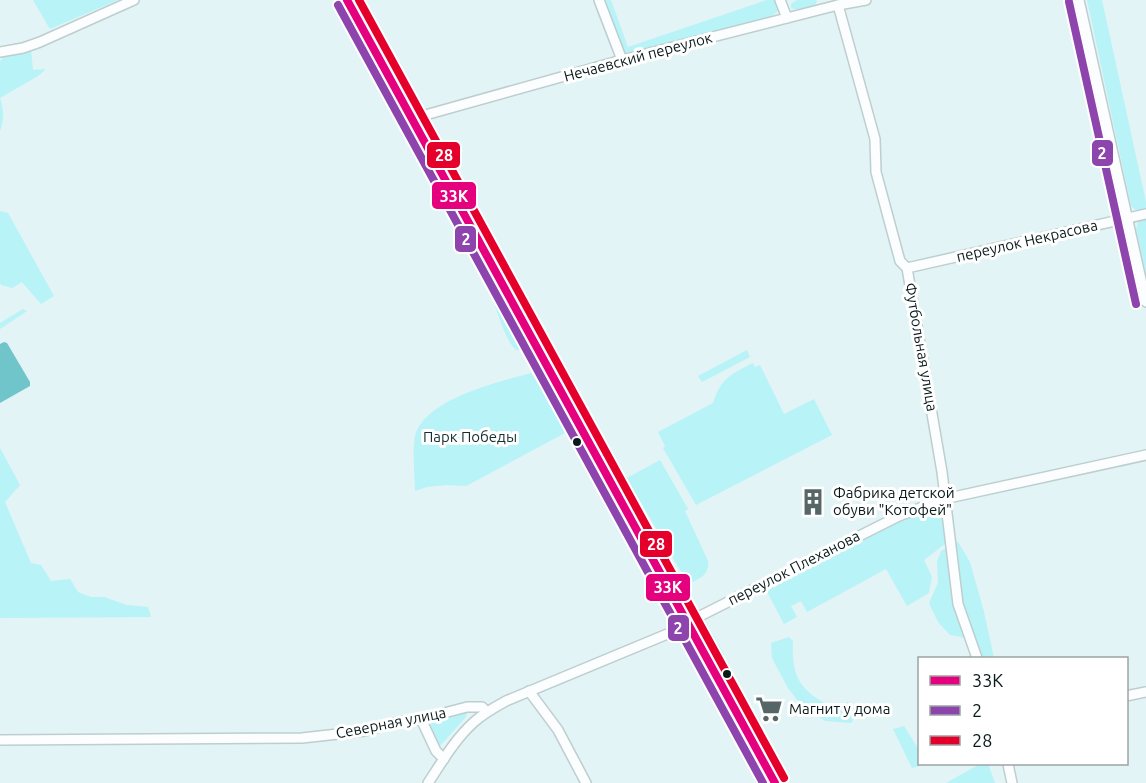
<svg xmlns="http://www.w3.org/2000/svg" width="1146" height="783" viewBox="0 0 1146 783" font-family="Ubuntu,sans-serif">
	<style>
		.green { fill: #b8f3f7 }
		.water { fill: #70c5ca }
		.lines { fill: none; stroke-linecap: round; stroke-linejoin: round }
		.minor-casing { stroke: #bececf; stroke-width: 12 }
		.minor { stroke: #fbfdfe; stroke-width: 9 }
		.bus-1-casing { stroke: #fff; stroke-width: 12 }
		.bus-2-casing { stroke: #fff; stroke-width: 12 }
		.bus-3-casing { stroke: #fff; stroke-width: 12 }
		.bus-1 { stroke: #e5007d; stroke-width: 8 }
		.bus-2 { stroke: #8e44ad; stroke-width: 8 }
		.bus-3 { stroke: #e4002b; stroke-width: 8 }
		.bus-dot { fill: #0a1a1b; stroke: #fff; stroke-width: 2 }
		.labels { text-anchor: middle; stroke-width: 6; stroke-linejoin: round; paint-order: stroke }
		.street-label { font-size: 15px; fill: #0a1a1b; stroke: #fff }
		.park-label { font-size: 15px; fill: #162f31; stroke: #fff }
		.poi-label { font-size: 15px; fill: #0a1a1b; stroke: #fff; text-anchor: start }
		.line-badge { stroke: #fff; stroke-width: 2 }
		.badge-label { font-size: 16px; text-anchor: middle; font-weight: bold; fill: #fff }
	</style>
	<rect width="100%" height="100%" fill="#e2f4f5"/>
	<g class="green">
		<polygon points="33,0 118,0 50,29"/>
		<polygon points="601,0 611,0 628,47 767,0 778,0 780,8 778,11 771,17 672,42 624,53 621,51"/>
		<path d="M 797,0 L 816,0 L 817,2 L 814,6 C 807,8 798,11 791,8 L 791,4 Z"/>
		<polygon points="1087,0 1102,0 1146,202 1146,210 1137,211 1131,206"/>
		<path d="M 31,50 L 33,70 L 46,69 L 38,76 L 0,98 C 4,109 4,121 0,131 L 0,61 L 4,57 Z"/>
		<polygon points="0,211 8,213 54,296 41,304 22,282 12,288 1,285 0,283"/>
		<polygon points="1146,217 1146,274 1136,229 1139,221"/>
		<path d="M 496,290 L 499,293 L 528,345 L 527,349 C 524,349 520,350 517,350 C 508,347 496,309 493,299 L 492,293 Z"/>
		<polygon points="23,309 27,311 0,329 0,323"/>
		<polygon points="747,350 750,357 702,382 698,376"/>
		<path d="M 753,363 L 755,367 L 760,365 L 784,414 L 814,399 L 832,435 L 696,505 L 663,448 L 665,446 L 658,432 L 713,403 C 721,378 731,374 753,363 Z"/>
		<path d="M 531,373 L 539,384 L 565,433 L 466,486 L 447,485 L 427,487 L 415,491 C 415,476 411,442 417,430 C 433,397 498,382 531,373 Z"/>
		<polygon points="0,448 20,485 5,502 31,563 41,565 51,581 70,579 78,592 91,597 104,597 127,605 148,607 151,617 0,618"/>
		<path d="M 660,460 L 688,509 L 685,511 L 708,561 C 709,576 700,578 688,584 L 627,478 Z"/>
		<polygon points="939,505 946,543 924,560 932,577 929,593 907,606 886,569 807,612 801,601 791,606 797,617 784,624 765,588 899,521"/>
		<path d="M 958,542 L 970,562 L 984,612 L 994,658 L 982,658 C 975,642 967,637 950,635 L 938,622 L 929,603 L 938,583 L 937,562 L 941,551 Z"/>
		<polygon points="704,619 724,654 719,656 716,654 701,627"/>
		<path d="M 789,637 L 793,641 C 791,677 800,691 832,707 L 848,702 L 858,713 L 851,723 L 825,721 L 801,705 L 788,688 L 772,658 L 771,643 Z"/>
		<path d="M 459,712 L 467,713 L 466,717 L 439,747 C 434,739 427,727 433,719 Z"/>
		<polygon points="904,726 919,750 920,764 927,764 912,768 893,729"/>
		<polygon points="980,764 988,764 995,783 946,783"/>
	</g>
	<polygon class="water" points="4,342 7,343 30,382 30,386 0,403 0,344"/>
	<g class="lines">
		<defs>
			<g id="minor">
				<polyline points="347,0 775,783"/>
				<polyline points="599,0 622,60"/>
				<polyline points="780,0 787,18"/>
				<polyline points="1079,0 1146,302"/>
				<polyline points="838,5 875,139 876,172 900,261 907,268 942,472 958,604 977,658"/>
				<polyline points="0,52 23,48 40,42 134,0"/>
				<polyline points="411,119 622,60 838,5 866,0"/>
				<polyline points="907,268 1146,214"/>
				<polyline points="529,691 558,730 586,783"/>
				<polyline points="1126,696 1146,692"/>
				<polyline points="421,719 436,751 444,759"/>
				<polyline points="0,740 302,738 365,731 398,722 421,719 467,707 482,707 487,712"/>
				<polyline points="1008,764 1012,783"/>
				<path d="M 428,783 C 442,762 455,739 474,722 C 483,714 495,707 506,701 L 677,630 L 702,615 L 899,516 L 944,499 L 1146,455"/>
			</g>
		</defs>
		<use href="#minor" class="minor-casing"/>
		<use href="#minor" class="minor"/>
		<defs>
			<polyline id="bus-1" points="347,0 775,783"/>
			<g id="bus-2">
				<polyline points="1069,2 1136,304"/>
				<polyline points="338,5 763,783"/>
			</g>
			<polyline id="bus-3" points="359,0 784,778"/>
		</defs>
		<use href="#bus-1" class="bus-1-casing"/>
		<use href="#bus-2" class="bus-2-casing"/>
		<use href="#bus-3" class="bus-3-casing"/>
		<use href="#bus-1" class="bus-1"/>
		<use href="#bus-2" class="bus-2"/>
		<use href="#bus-3" class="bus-3"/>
	</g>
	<defs>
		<symbol id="building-bare" viewBox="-9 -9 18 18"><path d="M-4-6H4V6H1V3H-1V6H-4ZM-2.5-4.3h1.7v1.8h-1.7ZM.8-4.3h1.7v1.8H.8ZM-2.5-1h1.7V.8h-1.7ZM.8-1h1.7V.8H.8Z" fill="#566667" stroke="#fff" stroke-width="2.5" paint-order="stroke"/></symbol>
		<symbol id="supermarket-bare" viewBox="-9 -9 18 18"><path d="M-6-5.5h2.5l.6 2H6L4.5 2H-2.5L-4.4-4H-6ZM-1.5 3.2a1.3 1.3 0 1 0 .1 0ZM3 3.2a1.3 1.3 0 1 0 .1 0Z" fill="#566667" stroke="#fff" stroke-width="2.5" paint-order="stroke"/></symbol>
	</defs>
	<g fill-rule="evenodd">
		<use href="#building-bare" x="794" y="483" width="38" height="38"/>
		<use href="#supermarket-bare" x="750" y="690" width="38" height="38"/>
	</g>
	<g class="bus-dot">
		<circle cx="577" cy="442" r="5"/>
		<circle cx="727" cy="674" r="5"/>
	</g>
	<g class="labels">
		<g class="street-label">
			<text transform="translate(638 57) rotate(-15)" y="5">Нечаевский переулок</text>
			<text transform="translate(1027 241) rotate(-13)" y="5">переулок Некрасова</text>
			<text transform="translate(921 347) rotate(80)" y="5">Футбольная улица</text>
			<text transform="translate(794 568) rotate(-27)" y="5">переулок Плеханова</text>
			<text transform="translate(391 723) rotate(-11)" y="5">Северная улица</text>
		</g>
		<g class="park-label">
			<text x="470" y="442">Парк Победы</text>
		</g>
		<g class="poi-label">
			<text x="833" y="498">Фабрика детской<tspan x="833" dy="17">обуви "Котофей"</tspan></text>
			<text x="789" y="714">Магнит у дома</text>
		</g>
	</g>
	<g class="line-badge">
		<rect x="1091" y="139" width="23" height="28" rx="6" fill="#8e44ad"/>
		<rect x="426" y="141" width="35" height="28" rx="6" fill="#e4002b"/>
		<rect x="431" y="181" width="46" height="29" rx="6" fill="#e5007d"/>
		<rect x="454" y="225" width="23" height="28" rx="6" fill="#8e44ad"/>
		<rect x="639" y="530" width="34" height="28" rx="6" fill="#e4002b"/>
		<rect x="645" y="573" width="46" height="29" rx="6" fill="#e5007d"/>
		<rect x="667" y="614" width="23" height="28" rx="6" fill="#8e44ad"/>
	</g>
	<g class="badge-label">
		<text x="1102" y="159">2</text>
		<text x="444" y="161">28</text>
		<text x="454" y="202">33К</text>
		<text x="466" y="245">2</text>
		<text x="656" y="550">28</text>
		<text x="668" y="593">33К</text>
		<text x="678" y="634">2</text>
	</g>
	<rect x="918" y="657" width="210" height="108" fill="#ffffff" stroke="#9da3a4" stroke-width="1.5"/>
	<rect x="930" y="676" width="30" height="9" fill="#e5007d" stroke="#9da3a4" stroke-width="1.5"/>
	<text x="972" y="687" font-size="18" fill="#0a1a1b">33К</text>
	<rect x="930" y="706" width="30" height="9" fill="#8e44ad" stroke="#9da3a4" stroke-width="1.5"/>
	<text x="972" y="717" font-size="18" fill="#0a1a1b">2</text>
	<rect x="930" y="736" width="30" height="9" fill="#e4002b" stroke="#9da3a4" stroke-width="1.5"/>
	<text x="972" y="747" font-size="18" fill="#0a1a1b">28</text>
</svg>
